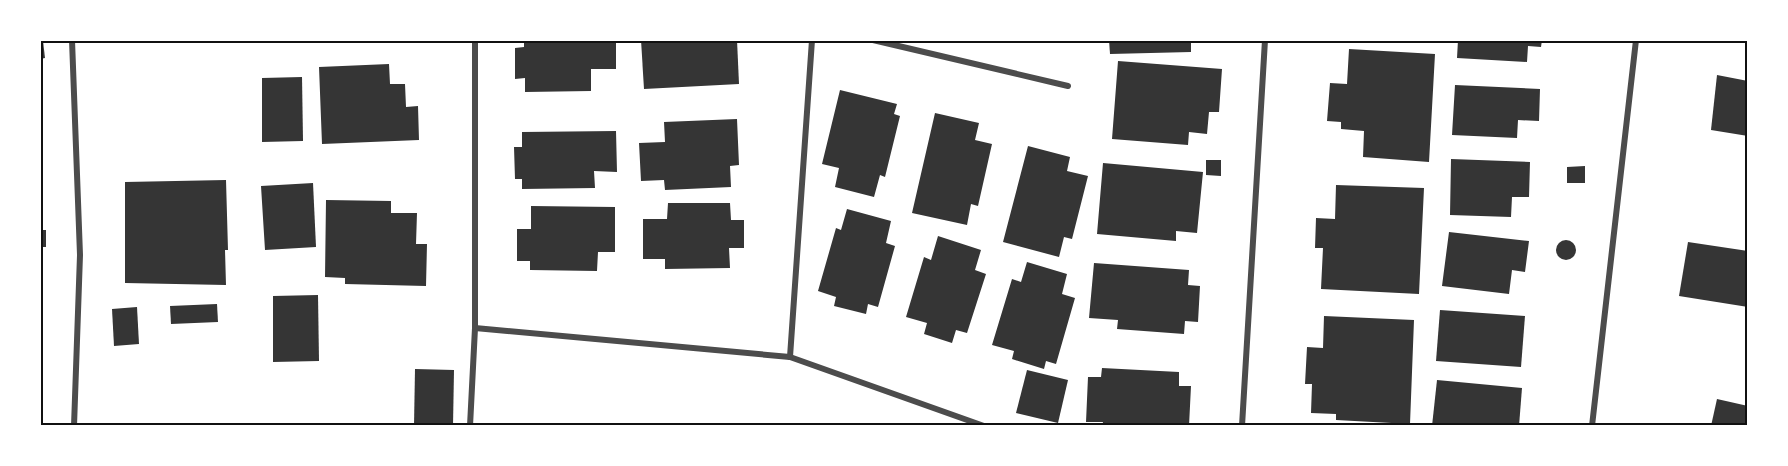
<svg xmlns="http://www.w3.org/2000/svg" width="1788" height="466" viewBox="0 0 1788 466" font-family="'Roboto Condensed',sans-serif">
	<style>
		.building { fill: #353535 }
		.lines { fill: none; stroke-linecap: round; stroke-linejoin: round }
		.minor { stroke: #4c4c4c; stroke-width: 6 }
		.neatline { fill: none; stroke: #111; stroke-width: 2 }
	</style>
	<rect width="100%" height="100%" fill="#fff"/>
	<g class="building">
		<polygon points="524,40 616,40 616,69 591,69 591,91 525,92 525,78 515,79 515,48 524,47"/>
		<polygon points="641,40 737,40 739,84 644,89"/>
		<polygon points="1109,40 1191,40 1191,52 1110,54"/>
		<polygon points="1458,40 1542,40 1541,47 1528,46 1527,62 1457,58"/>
		<polygon points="43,41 45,58 40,59 40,42"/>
		<polygon points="1349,49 1435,54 1429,162 1363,157 1364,131 1341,129 1341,122 1327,121 1330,83 1347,84"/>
		<polygon points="1118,61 1222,69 1219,112 1209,112 1207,134 1189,132 1188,145 1112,139"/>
		<polygon points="389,64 390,84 405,84 406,107 418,106 419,140 322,144 319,67"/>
		<polygon points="1717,75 1748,81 1748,136 1711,130"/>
		<polygon points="302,77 303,141 262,142 262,78"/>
		<polygon points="1455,85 1540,89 1539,121 1518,120 1517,138 1452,135"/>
		<polygon points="840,90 897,104 894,114 900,116 885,177 880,175 874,197 835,187 839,168 822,164"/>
		<polygon points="935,113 979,123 975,140 992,144 978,206 971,204 967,225 912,213"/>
		<polygon points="737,119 739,165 730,166 731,187 665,190 664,180 641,181 639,143 665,142 664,122"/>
		<polygon points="616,131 617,172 594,171 595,188 522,189 522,179 515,179 514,147 522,147 522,132"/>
		<polygon points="1028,146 1070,157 1067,171 1088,176 1072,239 1064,237 1059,257 1003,242"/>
		<polygon points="1451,159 1530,162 1529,197 1512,197 1511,217 1450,215"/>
		<polygon points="1206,160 1221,160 1221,176 1206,175"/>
		<polygon points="1103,163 1203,172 1197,233 1176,231 1176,241 1097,234"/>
		<polygon points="1585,166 1585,183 1567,183 1567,167"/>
		<polygon points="226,180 228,250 225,250 226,285 125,283 125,182"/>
		<polygon points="313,183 316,247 265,250 261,186"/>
		<polygon points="1336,185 1424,188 1419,294 1321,289 1323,248 1315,248 1316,218 1335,219"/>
		<polygon points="326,200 391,201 391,213 417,213 416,244 427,244 426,286 345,284 345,278 325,277"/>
		<polygon points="668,203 730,203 731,220 744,220 744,248 729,248 730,268 665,269 665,259 643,259 643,219 667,219"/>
		<polygon points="531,206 615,207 615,252 598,252 597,271 530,270 530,261 517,261 517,229 531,229"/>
		<polygon points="847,209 891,221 886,243 895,246 878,307 868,304 866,314 834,306 836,297 818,291 836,228 841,230"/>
		<rect x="40" y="230" width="6" height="17"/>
		<polygon points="1449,232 1529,241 1525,272 1512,270 1509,294 1442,286"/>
		<polygon points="938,236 981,250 975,270 986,274 967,333 956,330 952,343 924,334 927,323 906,317 924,257 931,260"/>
		<circle cx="1566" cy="250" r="10"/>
		<polygon points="1688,242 1748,251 1748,307 1679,296"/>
		<polygon points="1027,262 1067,274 1062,294 1075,298 1056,364 1046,361 1044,369 1012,359 1014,351 992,345 1012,279 1021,282"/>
		<polygon points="1094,263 1189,270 1188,285 1200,286 1198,322 1185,321 1184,334 1117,329 1118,320 1089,318"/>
		<polygon points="318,295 319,361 273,362 273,296"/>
		<polygon points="217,304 218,322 171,324 170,306"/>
		<polygon points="137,307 139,344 114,346 112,309"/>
		<polygon points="1440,310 1525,316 1521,367 1436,361"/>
		<polygon points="1324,316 1414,320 1410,424 1336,420 1336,414 1311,413 1312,384 1305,384 1307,347 1323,348"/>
		<polygon points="1102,368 1179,372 1179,386 1191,386 1189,426 1102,426 1103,422 1086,422 1088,377 1101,377"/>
		<polygon points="415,369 454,370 453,426 414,426"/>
		<polygon points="1027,370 1068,380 1058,423 1016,413"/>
		<polygon points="1437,380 1522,388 1519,426 1432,426"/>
		<polygon points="1717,399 1748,406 1748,426 1711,426"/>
	</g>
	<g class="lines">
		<g class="minor">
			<polyline points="72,40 80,255 74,426"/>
			<polyline points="873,40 1068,86"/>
			<polyline points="475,328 790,357 984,426"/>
			<polyline points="790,357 812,40"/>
			<polyline points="470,426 475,328 475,40"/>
			<polyline points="1242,426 1265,40"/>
			<polyline points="1592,426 1636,40"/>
		</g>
	</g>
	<rect width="1788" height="466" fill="none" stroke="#ffffff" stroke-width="84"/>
	<rect x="42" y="42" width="1704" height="382" class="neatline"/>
</svg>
